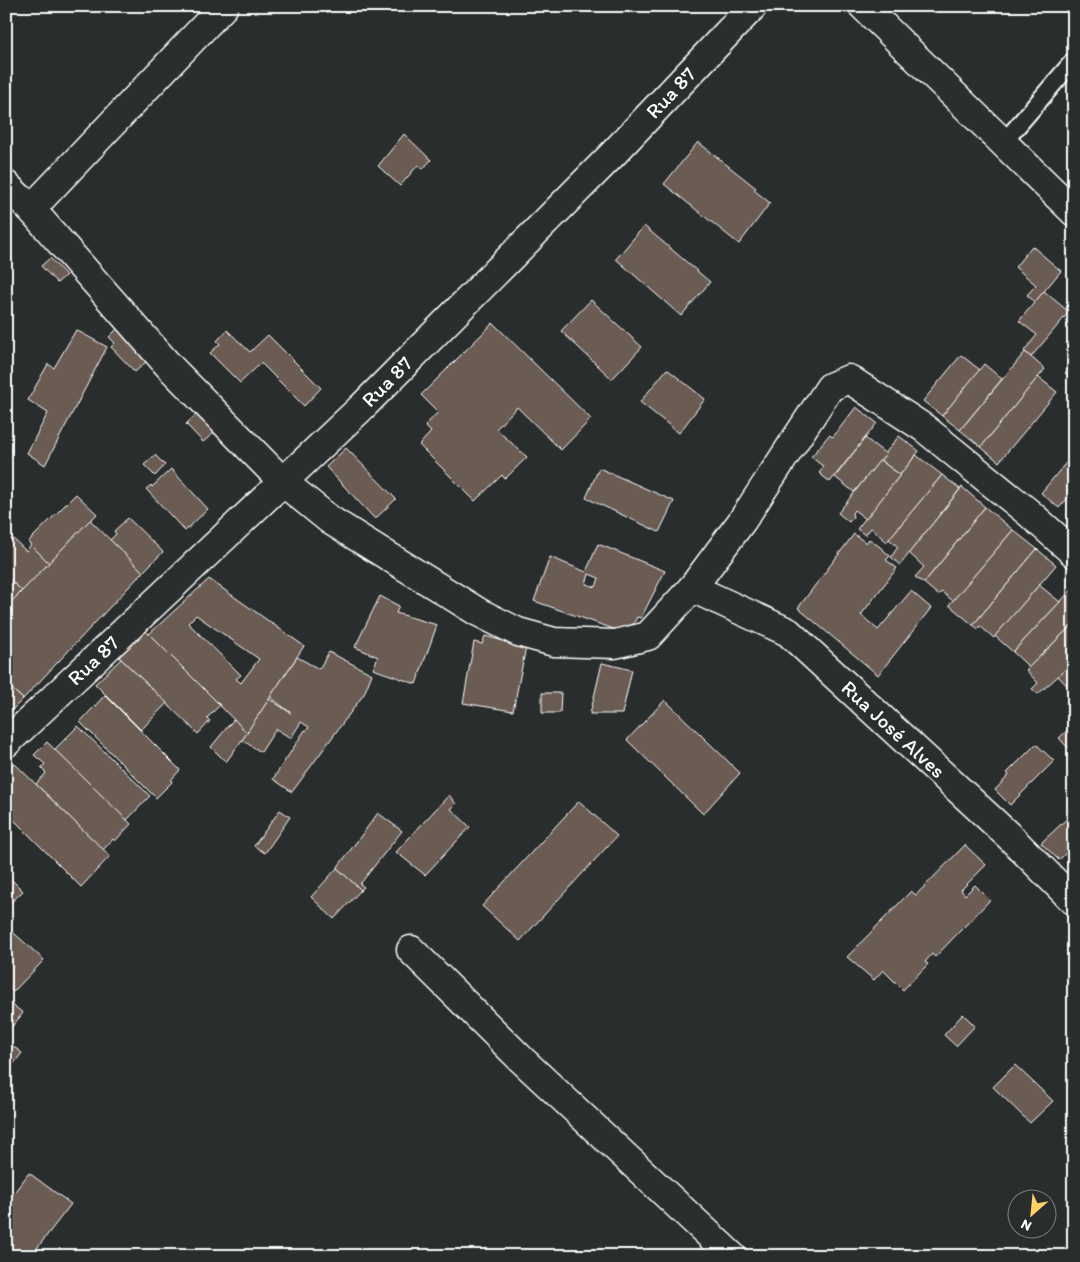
<svg xmlns="http://www.w3.org/2000/svg" width="1080" height="1262" viewBox="0 0 1080 1262" font-family="Itim,sans-serif">
	<style>
		.building { fill: #6b5b53; stroke: #fff; fill-rule: evenodd }
		.lines { fill: none; stroke-linecap: round; stroke-linejoin: round }
		.lane-casing { stroke: #fff; stroke-width: 20 }
		.street-casing { stroke: #fff; stroke-width: 31 }
		.lane { stroke: #2a2d2e; stroke-width: 16 }
		.street { stroke: #2a2d2e; stroke-width: 28 }
		.labels { text-anchor: middle; stroke-width: 4.5; stroke-linejoin: round; paint-order: stroke }
		.street-label { font-size: 21px; fill: #fff; stroke: #2a2d2e }
	</style>
	<rect width="100%" height="100%" fill="#2a2d2e"/>
	<filter id="ink" filterUnits="userSpaceOnUse"><feTurbulence type="fractalNoise" baseFrequency=".02" numOctaves="2"/><feDisplacementMap in="SourceGraphic" scale="10" xChannelSelector="R" yChannelSelector="G"/><feConvolveMatrix kernelMatrix="1 2 1 2 8 2 1 2 1" color-interpolation-filters="sRGB"/></filter>
	<g filter="url(#ink)">
		<g class="building">
			<polygon points="404,134 431,160 423,169 418,165 400,186 378,166"/>
			<polygon points="698,142 756,188 754,190 770,203 739,244 664,184"/>
			<polygon points="644,226 710,282 681,316 616,259"/>
			<polygon points="1032,246 1061,271 1035,302 1027,295 1036,285 1015,267"/>
			<polygon points="50,258 66,275 57,283 41,266"/>
			<polygon points="1044,291 1069,312 1031,357 1024,351 1037,335 1019,321"/>
			<polygon points="591,300 642,347 612,379 561,331"/>
			<polygon points="493,323 591,419 561,450 517,407 496,429 527,457 505,479 502,475 475,501 419,445 431,432 425,426 438,412 421,395"/>
			<polygon points="117,329 147,361 135,372 111,347 115,343 109,337"/>
			<polygon points="76,330 107,347 45,465 27,453 48,413 28,400 48,364 54,368"/>
			<polygon points="227,330 250,352 268,335 321,388 304,406 261,363 240,383 210,353 220,344 217,341"/>
			<polygon points="1025,352 1045,369 981,447 960,430"/>
			<polygon points="961,355 980,370 942,416 923,401"/>
			<polygon points="1074,362 1074,380 1065,373"/>
			<polygon points="984,364 1002,379 960,430 942,416"/>
			<polygon points="667,369 705,399 679,433 640,402"/>
			<polygon points="1038,377 1057,392 999,462 981,447"/>
			<polygon points="856,407 877,423 830,482 819,473 824,467 811,457 829,435 833,437"/>
			<polygon points="197,414 215,432 203,442 186,424"/>
			<polygon points="899,436 919,451 900,475 880,460"/>
			<polygon points="865,438 886,454 854,492 835,477"/>
			<polygon points="346,448 396,499 375,519 326,467"/>
			<polygon points="1074,453 1074,491 1059,508 1041,493"/>
			<polygon points="155,455 165,465 155,476 144,465"/>
			<polygon points="916,455 942,475 887,542 871,528 865,535 857,529"/>
			<polygon points="880,460 900,475 866,519 854,510 852,513 853,517 849,522 838,513"/>
			<polygon points="599,468 674,501 659,532 586,498"/>
			<polygon points="171,469 208,509 185,531 146,489 151,485 152,487"/>
			<polygon points="942,475 960,489 900,565 891,557 898,547 889,539"/>
			<polygon points="962,487 985,507 924,583 915,577 924,567 909,553"/>
			<polygon points="76,494 97,514 49,563 28,542"/>
			<polygon points="985,507 1013,530 953,601 942,592 938,595 924,583"/>
			<polygon points="128,518 163,552 143,572 110,540 116,534 114,531"/>
			<polygon points="90,520 143,572 23,699 6,684 6,607"/>
			<polygon points="1013,530 1037,549 973,625 949,605"/>
			<polygon points="6,532 26,551 31,545 49,563 22,591 6,576"/>
			<polygon points="854,534 866,543 869,539 880,547 890,556 886,560 897,568 861,615 878,630 911,591 931,608 878,675 798,608"/>
			<path d="M 598,544 L 665,571 L 641,618 L 637,617 L 628,634 L 534,601 L 550,557 L 586,572 ZM 589,574 L 599,578 L 596,587 L 586,584 Z"/>
			<polygon points="1037,549 1056,565 994,638 980,626 978,629 973,625"/>
			<polygon points="6,576 22,591 6,607"/>
			<path d="M 209,579 L 304,646 L 247,733 L 149,634 ZM 196,615 L 259,659 L 241,683 L 236,679 L 241,675 L 188,623 Z"/>
			<polygon points="1039,585 1060,602 1013,652 995,636"/>
			<polygon points="1074,587 1074,623 1029,667 1013,652"/>
			<polygon points="380,596 399,606 396,613 437,625 416,684 373,669 378,657 355,647"/>
			<polygon points="1074,623 1074,662 1038,694 1032,689 1038,683 1026,670"/>
			<polygon points="145,630 220,705 207,718 210,721 198,734 118,656"/>
			<polygon points="485,636 526,647 513,711 463,703 474,642 482,644"/>
			<polygon points="329,652 372,674 364,694 292,792 273,779 305,730 306,731 309,727 301,722 291,738 276,729 261,752 242,740 269,699 291,713 270,697 297,657 319,669"/>
			<polygon points="121,659 167,703 141,730 95,684"/>
			<polygon points="1074,662 1074,693 1058,676"/>
			<polygon points="602,663 632,670 622,714 590,714"/>
			<polygon points="6,684 23,699 6,716"/>
			<polygon points="542,693 561,693 560,713 542,713"/>
			<polygon points="105,695 180,770 171,780 172,782 156,798 80,722"/>
			<polygon points="665,700 740,773 703,814 627,740"/>
			<polygon points="234,719 247,733 226,762 211,747"/>
			<polygon points="78,726 150,796 126,821 54,750"/>
			<polygon points="1071,727 1074,729 1074,742 1068,748 1059,738"/>
			<polygon points="47,742 131,824 115,841 113,839 103,850 36,784 46,773 41,768 45,764 34,755"/>
			<polygon points="1036,744 1054,761 1010,805 995,790 1009,775 1007,773"/>
			<polygon points="14,763 110,856 81,887 6,812 6,771"/>
			<polygon points="449,795 456,804 451,809 470,827 425,875 396,852"/>
			<polygon points="579,801 617,836 520,941 482,906"/>
			<polygon points="280,810 290,817 265,853 254,846"/>
			<polygon points="1074,812 1074,845 1059,860 1041,843"/>
			<polygon points="378,813 402,831 360,884 364,887 361,890 337,868"/>
			<polygon points="965,845 986,865 961,890 965,895 975,885 990,900 935,957 932,954 925,962 928,964 903,990 883,970 874,980 847,957 911,891 916,895"/>
			<polygon points="337,868 361,890 334,919 311,897"/>
			<polygon points="6,874 23,891 6,907"/>
			<polygon points="6,926 44,960 13,992 6,985"/>
			<polygon points="6,1000 23,1013 6,1034"/>
			<polygon points="963,1014 975,1026 956,1046 944,1035"/>
			<polygon points="6,1041 22,1053 7,1072 6,1072"/>
			<polygon points="1015,1065 1053,1101 1030,1123 993,1087"/>
			<polygon points="29,1173 71,1204 31,1256 6,1256 6,1203"/>
		</g>
		<g class="lines">
			<defs>
				<polyline id="lane" points="1003,143 1074,60"/>
				<g id="street">
					<polyline points="863,6 1074,212"/>
					<polyline points="6,185 31,209 169,366 283,482 330,520 478,612 518,632 554,642 615,644 648,636 692,588 742,521 830,387 849,379 924,428 1029,513 1074,553"/>
					<polyline points="31,209 224,6"/>
					<path id="s1" d="M 692,588 L 788,632 L 1010,837 L 1074,901"/>
					<path id="s2" d="M 6,743 L 361,408 L 611,156 L 753,6"/>
					<polyline points="411,950 521,1059 732,1256"/>
				</g>
			</defs>
			<use href="#lane" class="lane-casing"/>
			<use href="#street" class="street-casing"/>
			<use href="#lane" class="lane"/>
			<use href="#street" class="street"/>
		</g>
	</g>
	<g class="labels">
		<g class="street-label">
			<text dy="7" stroke="none"><textPath href="#s2" startOffset="930">Rua 87</textPath></text>
			<text dy="7" stroke="none"><textPath href="#s2" startOffset="525">Rua 87</textPath></text>
			<text dy="7" stroke="none"><textPath href="#s2" startOffset="120">Rua 87</textPath></text>
			<text dy="7" stroke="none"><textPath href="#s1" startOffset="249">Rua José Alves</textPath></text>
		</g>
	</g>
	<rect width="1080" height="1262" fill="none" stroke="#2a2d2e" stroke-width="25"/>
	<rect x="12" y="12" width="1055" height="1237" fill="none" stroke="#fff" stroke-width="2" filter="url(#ink)"/>
	<g transform="translate(1032 1214) rotate(207)"><circle r="24" fill="#2a2d2e" stroke="#7f8182"/>
	<path d="M0-4L9 19L0 12L-9 19Z" fill="#ffd166"/>
	<text y="-8" font-size="14" font-weight="bold" text-anchor="middle" fill="#ffffff">N</text>
	</g>
</svg>
